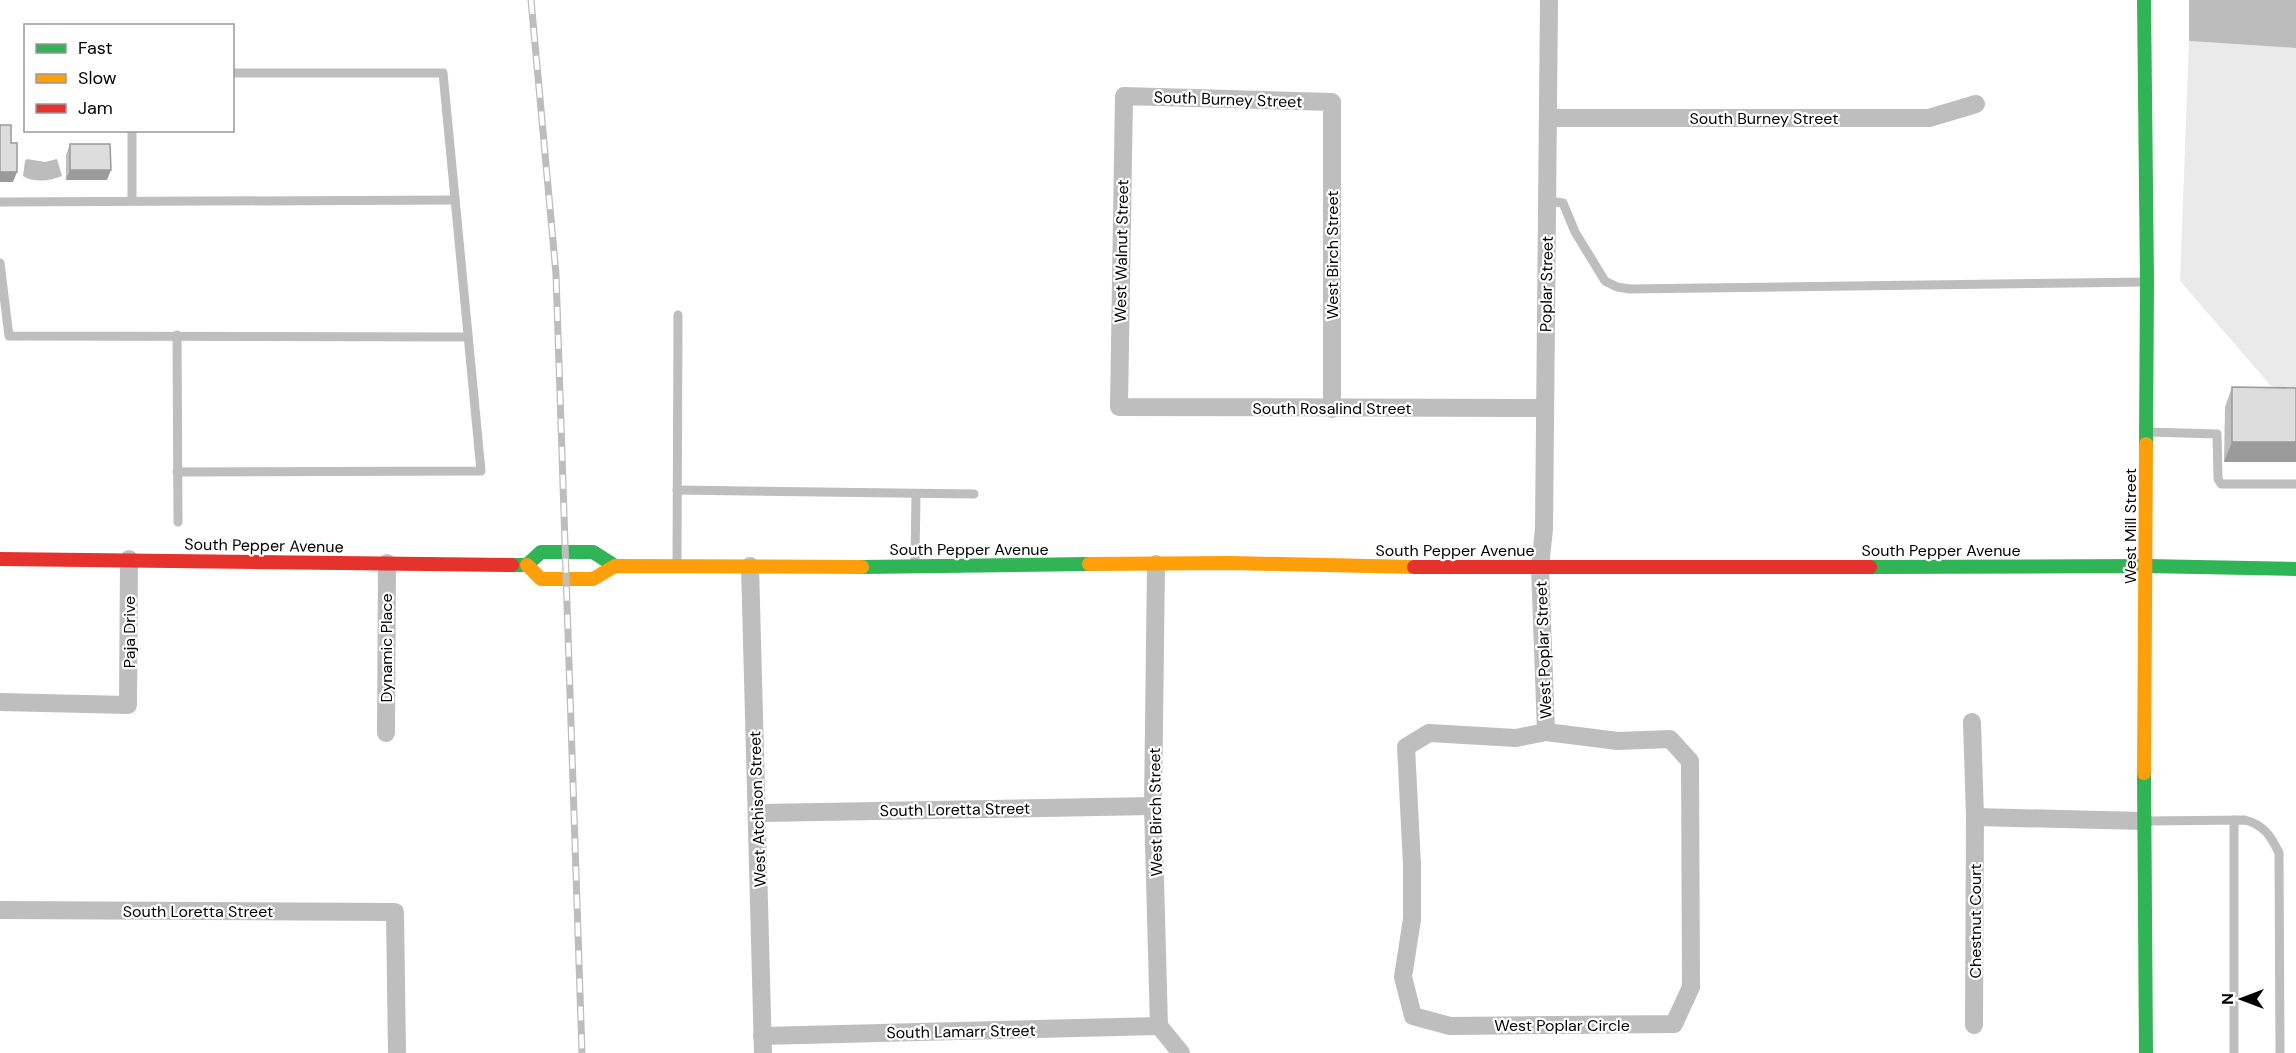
<svg xmlns="http://www.w3.org/2000/svg" width="2296" height="1053" viewBox="0 0 2296 1053" font-family="'DM Sans',sans-serif">
	<style>
		.green { fill: #eaeaea }
		.water { fill: #bcbcbc }
		.lines { fill: none; stroke-linecap: round; stroke-linejoin: round }
		.lane { stroke: #bebebe; stroke-width: 9 }
		.street { stroke: #bebebe; stroke-width: 18 }
		.fast { stroke: #30b455; stroke-width: 14 }
		.slow { stroke: #ff9f0a; stroke-width: 14 }
		.jam { stroke: #e5322d; stroke-width: 14 }
		.rail-casing { stroke: #bdbdbd; stroke-width: 7 }
		.rail { stroke: #fff; stroke-width: 4.5; stroke-dasharray: 14; stroke-linecap: butt }
		.wall { fill: #bebebe }
		.shaded-wall { fill: #9b9b9b }
		.building { fill: #ddd; stroke: #9b9b9b; stroke-width: 1.5 }
		.labels { text-anchor: middle; stroke-width: 4.5; stroke-linejoin: round; paint-order: stroke }
		.street-label { font-size: 16px; fill: #000; stroke: #fff }
	</style>
	<rect width="100%" height="100%" fill="#fff"/>
	<polygon class="green" points="2189,41 2296,48 2296,390 2271,386 2180,281"/>
	<g class="water">
		<polygon points="2189,0 2296,0 2296,48 2189,41"/>
		<path d="M 27,159 L 45,162 L 57,159 L 62,176 C 51,181 33,183 23,176 L 25,161 Z"/>
	</g>
	<g class="lines">
		<g class="lane">
			<polyline points="132,200 132,130"/>
			<polyline points="1548,201 1563,203 1575,232 1605,281 1617,287 1630,289 2145,282"/>
			<polyline points="0,202 455,200"/>
			<polyline points="0,263 9,336 468,337"/>
			<polyline points="177,335 178,522"/>
			<polyline points="2148,432 2217,434 2218,479 2221,484 2296,484"/>
			<polyline points="177,472 481,471 443,73 232,73"/>
			<polyline points="677,490 974,494"/>
			<polyline points="677,563 678,315"/>
			<polyline points="915,563 916,494"/>
			<polyline points="2234,820 2234,1053"/>
			<path d="M 2147,821 L 2245,820 C 2264,825 2271,836 2279,853 L 2280,1053"/>
		</g>
		<g class="street">
			<polyline points="1549,118 1929,118 1976,104"/>
			<polyline points="1332,409 1332,102 1124,96 1119,407 1544,408"/>
			<polyline points="1156,564 1153,806 1159,1026 1181,1053"/>
			<polyline points="750,566 763,1053"/>
			<polyline points="0,702 128,705 129,559"/>
			<polyline points="1972,722 1975,817 1974,1025"/>
			<polygon points="1546,732 1618,741 1670,739 1690,761 1691,987 1674,1024 1450,1026 1413,1016 1403,977 1412,919 1412,865 1406,747 1429,733 1516,738"/>
			<polyline points="1546,732 1540,567 1544,529 1549,0"/>
			<polyline points="386,733 387,563"/>
			<polyline points="757,813 1153,806"/>
			<polyline points="1975,817 2144,821"/>
			<polyline points="0,910 395,912 397,1053"/>
			<polyline points="762,1036 1159,1026"/>
		</g>
		<g class="fast">
			<polyline points="2144,0 2147,282 2146,444"/>
			<polyline points="512,565 527,565 541,552 593,552 615,566"/>
			<polyline points="862,567 1089,564"/>
			<polyline points="1870,567 2146,566 2296,569"/>
			<polyline points="2144,773 2146,1053"/>
		</g>
		<g class="slow">
			<polyline points="1089,564 1231,563 1414,567"/>
			<polyline points="527,565 541,579 593,579 615,566 862,567"/>
			<polyline points="2144,773 2146,444"/>
		</g>
		<g class="jam">
			<polyline points="0,559 512,565"/>
			<polyline points="1414,567 1870,567"/>
		</g>
		<defs>
			<polyline id="rail" points="531,0 556,274 582,1053"/>
		</defs>
		<use href="#rail" class="rail-casing"/>
		<use href="#rail" class="rail"/>
	</g>
	<g class="wall">
		<polygon points="70,144 107,180 66,180 66,155"/>
		<polygon points="2232,387 2296,388 2296,462 2224,462 2225,407"/>
	</g>
	<g class="shaded-wall">
		<polygon points="70,170 111,170 107,180 66,180"/>
		<polygon points="0,172 17,172 13,182 0,182"/>
		<polygon points="2232,442 2296,442 2296,462 2224,462"/>
	</g>
	<g class="building">
		<polygon points="0,125 11,125 11,143 17,143 17,172 0,172"/>
		<polygon points="70,144 110,144 111,170 70,170"/>
		<polygon points="2232,387 2296,388 2296,442 2232,442"/>
	</g>
	<g class="labels">
		<g class="street-label">
			<text transform="translate(1228 99) rotate(2)" y="6">South Burney Street</text>
			<text x="1764" y="124">South Burney Street</text>
			<text transform="translate(1121 251) rotate(-89)" y="6">West Walnut Street</text>
			<text transform="translate(1332 255) rotate(-90)" y="6">West Birch Street</text>
			<text transform="translate(1546 284) rotate(-89)" y="6">Poplar Street</text>
			<text x="1332" y="414">South Rosalind Street</text>
			<text transform="translate(2130 526) rotate(-90)" y="6">West Mill Street</text>
			<text transform="translate(264 545) rotate(1)" y="6">South Pepper Avenue</text>
			<text x="969" y="555">South Pepper Avenue</text>
			<text x="1455" y="556">South Pepper Avenue</text>
			<text x="1941" y="556">South Pepper Avenue</text>
			<text transform="translate(129 632) rotate(-90)" y="6">Paja Drive</text>
			<text transform="translate(386 648) rotate(-90)" y="6">Dynamic Place</text>
			<text transform="translate(1543 650) rotate(-92)" y="6">West Poplar Street</text>
			<text transform="translate(757 809) rotate(-92)" y="6">West Atchison Street</text>
			<text transform="translate(955 809) rotate(-1)" y="6">South Loretta Street</text>
			<text transform="translate(1155 812) rotate(-91)" y="6">West Birch Street</text>
			<text x="198" y="917">South Loretta Street</text>
			<text transform="translate(1975 921) rotate(-90)" y="6">Chestnut Court</text>
			<text x="1562" y="1031">West Poplar Circle</text>
			<text transform="translate(961 1031) rotate(-1)" y="6">South Lamarr Street</text>
		</g>
	</g>
	<rect x="24" y="24" width="210" height="108" fill="#ffffff" stroke="#999999" stroke-width="1.5"/>
	<rect x="36" y="44" width="30" height="9" fill="#30b455" stroke="#999999" stroke-width="1.5"/>
	<text x="78" y="54" font-size="18" fill="#000000">Fast</text>
	<rect x="36" y="74" width="30" height="9" fill="#ff9f0a" stroke="#999999" stroke-width="1.5"/>
	<text x="78" y="84" font-size="18" fill="#000000">Slow</text>
	<rect x="36" y="104" width="30" height="9" fill="#e5322d" stroke="#999999" stroke-width="1.5"/>
	<text x="78" y="114" font-size="18" fill="#000000">Jam</text>
	<g transform="translate(2242 999) rotate(270)" stroke="#ffffff" stroke-width="4.5" paint-order="stroke">
	<path d="M0-4.5L10 22L0 15L-10 22Z" fill="#000000"/>
	<text y="-9" font-size="16" font-weight="bold" text-anchor="middle" fill="#000000">N</text>
	</g>
</svg>
